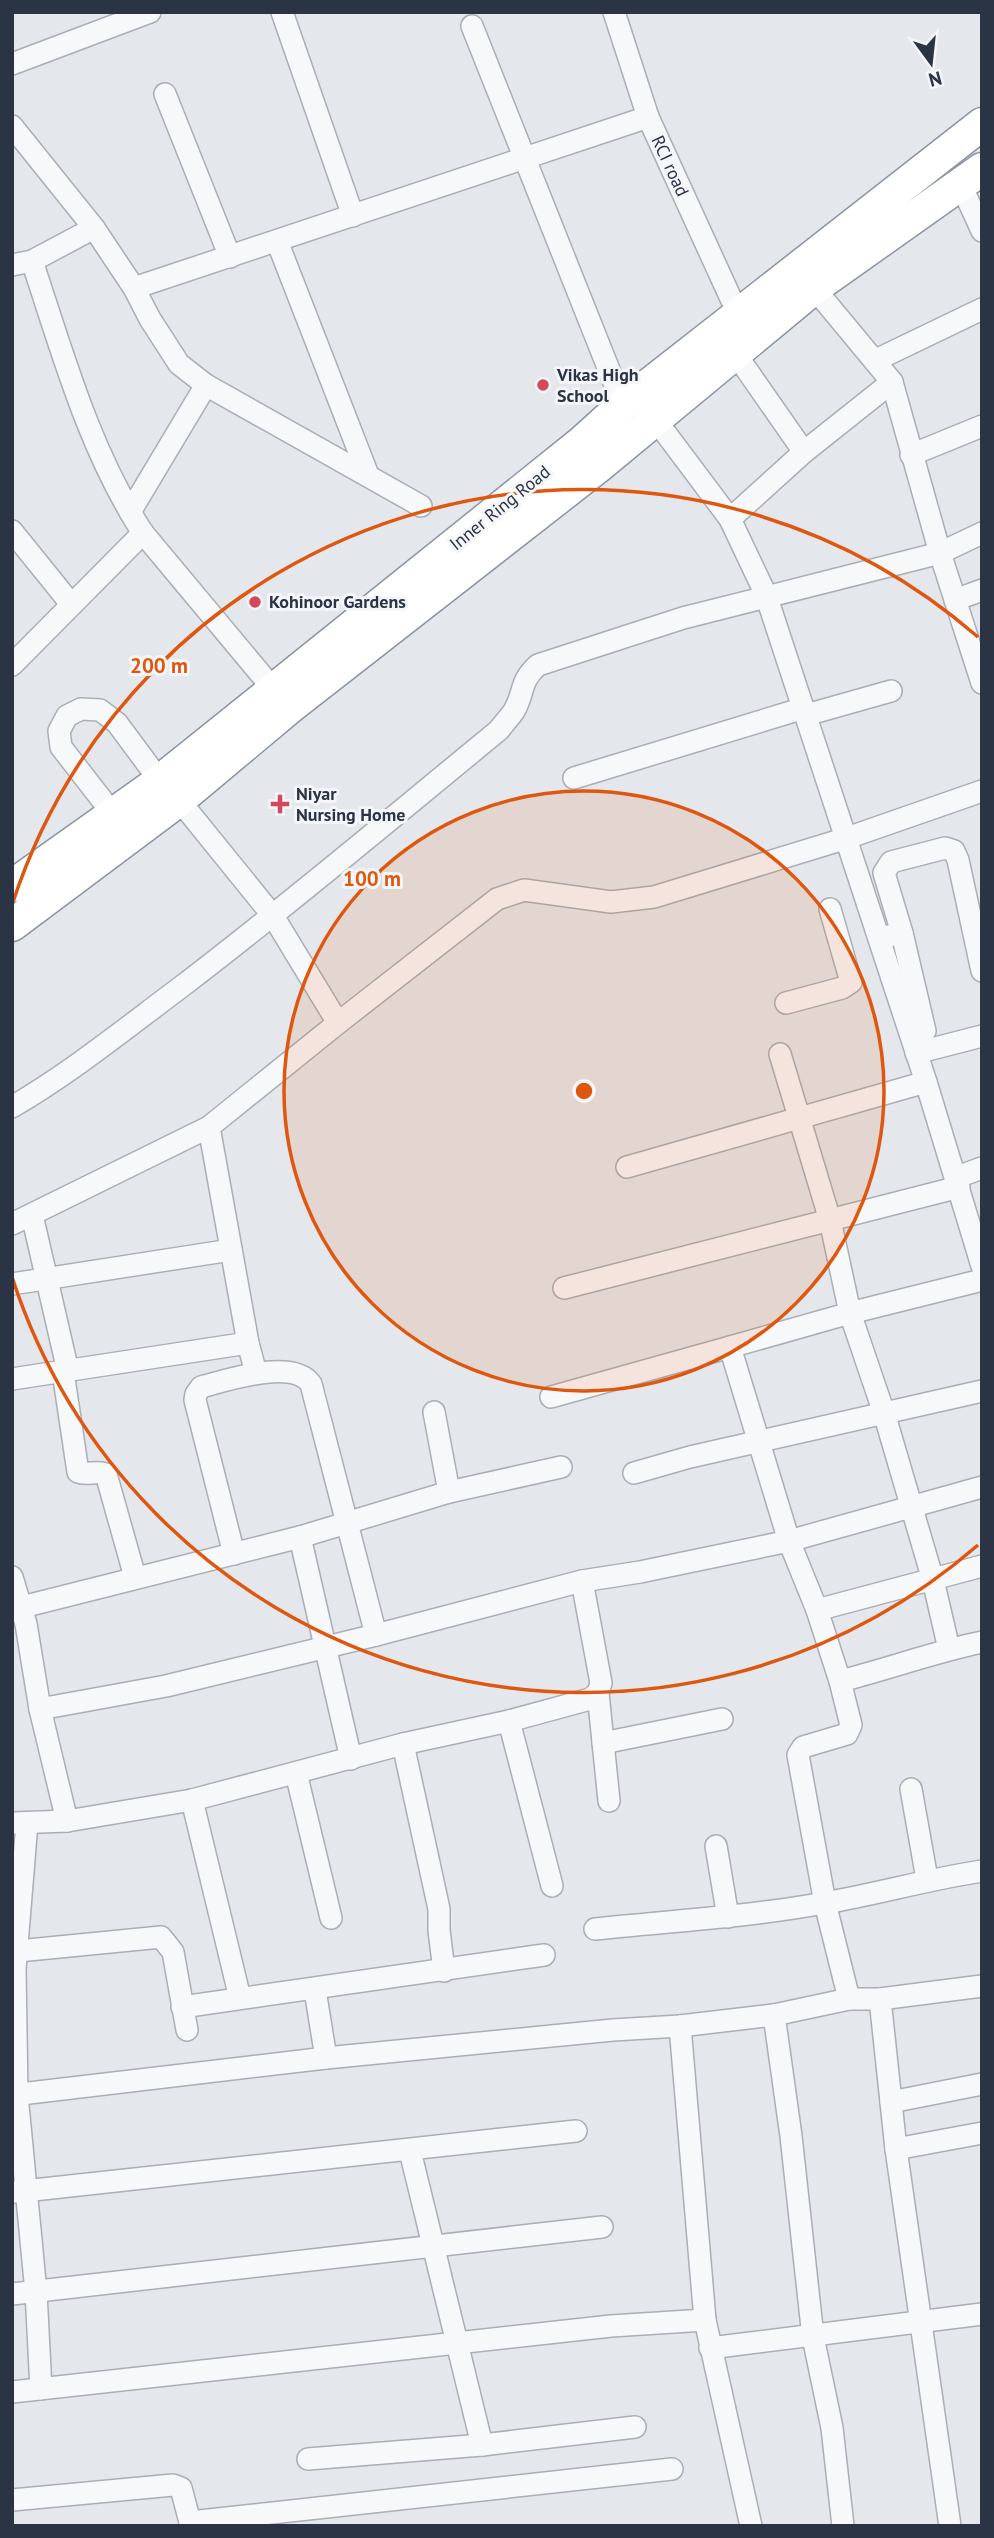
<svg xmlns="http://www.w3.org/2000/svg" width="994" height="2538" viewBox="0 0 994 2538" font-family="'PT Sans',sans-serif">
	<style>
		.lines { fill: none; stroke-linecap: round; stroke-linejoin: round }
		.minor-casing { stroke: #a9aeb7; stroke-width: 24 }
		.highway-casing { stroke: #8b94a3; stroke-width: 35 }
		.minor { stroke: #f7f8fa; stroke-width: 21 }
		.highway { stroke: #fff; stroke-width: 32 }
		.ring { fill: none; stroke: #df570f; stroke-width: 3.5 }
		.poi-dot { fill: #d1495b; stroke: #f4f6f9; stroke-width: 2.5 }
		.labels { text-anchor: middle; stroke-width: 6; stroke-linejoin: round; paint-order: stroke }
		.street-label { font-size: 18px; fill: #2b3445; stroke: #f4f6f9 }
		.poi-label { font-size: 18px; font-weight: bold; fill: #2b3445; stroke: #f4f6f9; text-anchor: start }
		.centre { fill: #df570f; stroke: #f4f6f9; stroke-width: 3.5 }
		.ring-label { font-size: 21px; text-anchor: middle; font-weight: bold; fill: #df570f; stroke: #f4f6f9; stroke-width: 6; stroke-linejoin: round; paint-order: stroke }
	</style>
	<rect width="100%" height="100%" fill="#e4e7ec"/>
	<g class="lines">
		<defs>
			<g id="minor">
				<polyline points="282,12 353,216"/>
				<polyline points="614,12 648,117 738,314"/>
				<polyline points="472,26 623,405"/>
				<polyline points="12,64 150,12"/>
				<polyline points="165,94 230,257"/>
				<polyline points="12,126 94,228 134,288 150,319 179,364 206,385 421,506"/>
				<polyline points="961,185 982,231"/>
				<polyline points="277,241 368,475"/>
				<path d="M 32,261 C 63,354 89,450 143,533"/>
				<polyline points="12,265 32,261 94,228"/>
				<polyline points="134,288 648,117"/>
				<polyline points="814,288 892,382 940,553 982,683"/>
				<polyline points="735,353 804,452"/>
				<polyline points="876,360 982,309"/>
				<polyline points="655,419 730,519 766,595 926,1082 982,1266"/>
				<polyline points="911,455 982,426"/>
				<polyline points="130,512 206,385"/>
				<polyline points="730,519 804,452 892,382"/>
				<polyline points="12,531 71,604"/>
				<polyline points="955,600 982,590"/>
				<polyline points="12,665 143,533 274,690"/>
				<polyline points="806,715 891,691"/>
				<polyline points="574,778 804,708"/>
				<polyline points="113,814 61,747 59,731 67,716 81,709 100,710 117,723 160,781 179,800 273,916 338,1023"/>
				<polyline points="902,933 925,1031"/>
				<polyline points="880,938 902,933 884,873 891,862 945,848 954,851 958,860 982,971"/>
				<polyline points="786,1003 842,988 851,982 830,909"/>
				<polyline points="916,1053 982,1036"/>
				<polyline points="780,1054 830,1220 850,1313 884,1413 933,1580 949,1649"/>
				<path d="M 12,1107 C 72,1072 126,1028 181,987 C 290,904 394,816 499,730 C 504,723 510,717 514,711 C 525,692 519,682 538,665 L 683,618 L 940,553 L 982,533"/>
				<polyline points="209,1127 248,1343 256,1373"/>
				<polyline points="627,1167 926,1082"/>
				<polyline points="957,1177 982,1168"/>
				<polyline points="32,1215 68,1371"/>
				<polyline points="12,1224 209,1127 338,1023 497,899 524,890 611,902 654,897 847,838 982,791"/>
				<polyline points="12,1284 231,1250"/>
				<polyline points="564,1288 959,1187"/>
				<path d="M 63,1372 L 78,1472 C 87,1476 96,1470 106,1474 L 135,1577"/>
				<polyline points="12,1379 248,1343"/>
				<polyline points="551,1397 730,1347"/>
				<polyline points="434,1412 449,1492"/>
				<polyline points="634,1473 690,1457 982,1391"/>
				<polyline points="300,1537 351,1759"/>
				<path d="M 234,1554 L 195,1400 L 196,1394 L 201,1387 C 228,1380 293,1358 311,1384 L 376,1635"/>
				<polyline points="12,1577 26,1624 40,1709 67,1821"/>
				<polyline points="22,1607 300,1537 449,1492 561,1467"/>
				<polyline points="817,1610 982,1566"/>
				<path d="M 840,1681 C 888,1669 934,1652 982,1642"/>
				<polyline points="598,1693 609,1801"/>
				<polyline points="40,1709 166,1686 376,1635 582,1581 640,1572 789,1541 982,1487"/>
				<polyline points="509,1721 552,1886"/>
				<polyline points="603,1743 722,1719"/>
				<polyline points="403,1744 439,1909 439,1930 444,1971"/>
				<polyline points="296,1773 331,1918"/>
				<polyline points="911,1789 927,1879"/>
				<polyline points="192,1800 240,1998"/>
				<polyline points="12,1823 67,1821 192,1800 403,1744 509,1721 590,1699 598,1693 601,1683 582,1581"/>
				<polyline points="27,1823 15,1969 17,2095 36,2292 41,2389"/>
				<polyline points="716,1846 728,1917"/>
				<path d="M 595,1929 C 671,1921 748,1917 824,1903 C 877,1894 929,1879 982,1871"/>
				<polyline points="18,1951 161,1937 173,1952 187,2030"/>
				<polyline points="315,1990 326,2058"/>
				<polyline points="849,1999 825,1903 798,1755 803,1747 847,1734 851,1725 840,1681 817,1610 789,1541 730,1347 850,1313 982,1280"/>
				<polyline points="880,1999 896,2149 950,2526"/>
				<polyline points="182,2007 544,1955"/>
				<polyline points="774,2015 791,2136 813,2337 832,2428 843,2526"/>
				<polyline points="680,2026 705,2320 751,2526"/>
				<polyline points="12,2095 326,2058 613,2030 680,2026 774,2015 849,1999 880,1999 982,1986"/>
				<polyline points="891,2102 982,2084"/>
				<polyline points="896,2149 982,2133"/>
				<polyline points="410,2151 482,2445"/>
				<polyline points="15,2192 576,2131"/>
				<polyline points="12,2294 602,2227"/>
				<polyline points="710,2348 982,2314"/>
				<polyline points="12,2392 611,2326 705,2320"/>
				<polyline points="308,2459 482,2445 635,2427"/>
				<polyline points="12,2500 173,2485 181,2488 190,2522"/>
				<polyline points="190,2526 190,2522 672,2469"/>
			</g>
			<g id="highway">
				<polyline points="12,886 160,781 581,443 623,405 982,124"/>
				<polyline points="12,925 179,800 289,708 599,466 814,288 982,169"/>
			</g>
		</defs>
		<use href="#minor" class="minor-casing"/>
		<use href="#highway" class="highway-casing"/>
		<use href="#minor" class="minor"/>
		<use href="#highway" class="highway"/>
	</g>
	<circle cx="584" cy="1091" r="300" fill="#df570f" fill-opacity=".12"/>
	<g class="ring">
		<circle cx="584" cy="1091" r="300"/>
		<path d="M978 1545A601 601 0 0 1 12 1277M12 905A601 601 0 0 1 978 637"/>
	</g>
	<g class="poi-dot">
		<circle cx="543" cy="385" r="7"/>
		<circle cx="255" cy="602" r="7"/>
		<path d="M276.5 793.5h7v7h7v7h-7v7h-7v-7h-7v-7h7z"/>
	</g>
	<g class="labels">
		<g class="street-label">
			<text transform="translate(670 166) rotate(65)" y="6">RCI road</text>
			<text transform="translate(500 508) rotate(-39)" y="6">Inner Ring Road</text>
		</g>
		<g class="poi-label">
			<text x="557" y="381">Vikas High<tspan x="557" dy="21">School</tspan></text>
			<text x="269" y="608">Kohinoor Gardens</text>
			<text x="296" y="800">Niyar<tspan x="296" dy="21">Nursing Home</tspan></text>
		</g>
	</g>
	<circle cx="584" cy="1091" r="10" class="centre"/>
	<g class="ring-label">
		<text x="159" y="673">200 m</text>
		<text x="372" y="886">100 m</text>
	</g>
	<rect width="994" height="2538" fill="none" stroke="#2b3445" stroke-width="28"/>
	<g transform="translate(931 63) rotate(165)" stroke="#f4f6f9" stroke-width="5" paint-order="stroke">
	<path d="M0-5L12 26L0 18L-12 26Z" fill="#2b3445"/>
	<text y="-10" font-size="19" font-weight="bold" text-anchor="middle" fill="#2b3445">N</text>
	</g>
</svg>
